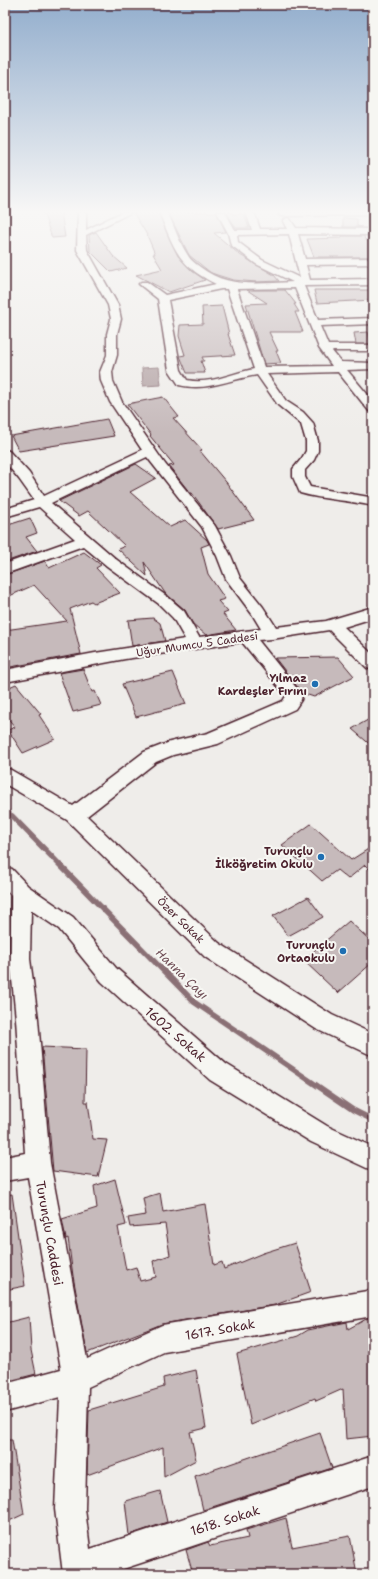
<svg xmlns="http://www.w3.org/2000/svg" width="378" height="1579" viewBox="0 0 378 1579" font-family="'Shantell Sans',sans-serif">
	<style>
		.water { fill: #b4a4a5; stroke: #8a6f74 }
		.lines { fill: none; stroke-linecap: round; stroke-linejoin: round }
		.stream-far1 { stroke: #8a6f74; stroke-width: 4 }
		.stream { stroke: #8a6f74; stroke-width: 5.5 }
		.building { fill: #c6babb; stroke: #4a1f2b }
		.minor-casing { stroke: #4a1f2b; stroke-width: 3 }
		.minor { fill: #f6f6f2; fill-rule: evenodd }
		.poi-dot { fill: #1f6fb2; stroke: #f6f6f2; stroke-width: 1.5 }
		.labels { text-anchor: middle; stroke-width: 4; stroke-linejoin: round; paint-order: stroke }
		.street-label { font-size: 11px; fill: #4a1f2b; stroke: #f6f6f2 }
		.poi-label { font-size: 11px; font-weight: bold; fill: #4a1f2b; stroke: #f6f6f2; text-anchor: end }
		.water-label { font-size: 12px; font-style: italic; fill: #6f4e56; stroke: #f6f6f2 }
		.near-street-label { font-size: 13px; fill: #4a1f2b; stroke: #f6f6f2 }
	</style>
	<rect width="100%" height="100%" fill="#efedea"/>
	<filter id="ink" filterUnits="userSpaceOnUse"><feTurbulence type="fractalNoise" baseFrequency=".025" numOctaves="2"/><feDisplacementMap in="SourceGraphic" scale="8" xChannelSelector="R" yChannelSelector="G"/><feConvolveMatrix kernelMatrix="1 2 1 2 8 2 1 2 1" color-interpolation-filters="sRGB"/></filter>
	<g filter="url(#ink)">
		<polygon class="water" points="159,367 161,385 143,386 142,368"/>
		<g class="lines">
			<polyline class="stream-far1" points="5,809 13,817"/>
			<polyline class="stream" points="12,816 194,1002 353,1110 373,1120"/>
		</g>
		<g class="building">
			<polygon points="43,212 61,212 65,237 52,238"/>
			<polygon points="133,212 158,212 178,256 192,271 205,280 169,292 136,275 162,269 153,254 155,254 147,235"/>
			<polygon points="168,212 216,212 226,232 214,233 240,255 274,275 279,281 256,282 233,280 211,273 189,255"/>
			<polygon points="226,212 232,212 232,214 244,214 249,228 236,228"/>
			<polygon points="343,218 357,219 357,226 362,227 343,227"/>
			<polygon points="96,232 113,256 127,268 111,272 90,251 89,235"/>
			<polygon points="342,236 364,236 365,240 373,240 373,257 314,257 307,239 342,238"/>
			<polygon points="247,290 285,290 296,304 294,304 299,312 295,312 303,332 269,332 278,351 276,351 281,363 264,364 246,304 267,303"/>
			<polygon points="314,290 373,290 373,300 317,303"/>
			<polygon points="222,306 229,334 228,334 235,355 202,357 204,361 201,361 205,373 187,373 180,356 185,355 179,336 180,325 203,324 202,307"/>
			<polygon points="368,332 371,344 356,344 354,333"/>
			<polygon points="163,397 179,417 173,418 202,450 200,451 226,482 254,520 218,529 192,493 190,493 169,466 174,465 150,436 151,435 127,404"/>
			<polygon points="107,419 114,436 19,451 11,436"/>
			<polygon points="136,464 156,478 130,492 170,527 185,520 207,540 209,544 201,547 208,574 225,599 218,601 228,612 223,614 236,630 206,635 193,624 185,610 165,593 144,562 147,576 118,549 125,546 88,511 79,516 59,501"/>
			<polygon points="30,518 37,533 26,537 37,551 5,562 5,526"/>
			<polygon points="84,552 101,565 96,568 120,593 94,603 91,601 70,609 81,654 5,668 5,630 67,621 34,585 5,598 5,575 45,561 49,568"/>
			<polygon points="153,618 160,623 165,641 132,646 128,620"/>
			<polygon points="338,657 354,676 314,697 302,693 275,658"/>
			<polygon points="83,669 92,692 95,691 101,705 73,712 59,673"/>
			<polygon points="173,672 186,704 136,717 122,684"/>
			<polygon points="16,684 41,714 39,715 55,739 23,753 8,730 15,727 5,715 5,689"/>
			<polygon points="373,717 373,747 352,729"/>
			<polygon points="311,824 351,860 373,846 373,873 365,865 348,879 337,870 322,881 282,845"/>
			<polygon points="308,897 323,917 288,936 273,916"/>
			<polygon points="349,921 373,943 373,962 338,993 303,960"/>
			<polygon points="42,1047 86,1049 85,1102 88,1102 93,1139 107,1140 98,1177 53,1171"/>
			<polygon points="115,1179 126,1225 118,1227 126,1270 136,1267 140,1281 156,1277 153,1261 170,1255 165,1224 130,1227 128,1218 146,1215 143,1198 160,1193 163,1212 205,1204 214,1265 222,1262 224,1269 263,1253 295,1243 311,1292 275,1305 162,1324 87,1353 73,1276 68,1238 66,1239 62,1219 97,1208 94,1186"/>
			<polygon points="12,1194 25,1286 5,1290 5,1195"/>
			<polygon points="29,1317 31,1350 36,1374 5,1382 5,1323"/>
			<polygon points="368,1318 373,1318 373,1436 346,1439 343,1389 316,1401 315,1398 251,1425 237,1354 298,1336 308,1330 347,1322 348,1329"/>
			<polygon points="196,1370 206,1428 190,1432 196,1460 164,1477 163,1447 87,1475 89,1410 164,1387 163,1378"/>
			<polygon points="320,1433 332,1468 203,1510 195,1476"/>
			<polygon points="5,1440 12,1440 24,1514 5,1523"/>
			<polygon points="160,1491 167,1522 129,1535 125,1501"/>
			<polygon points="286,1518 292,1547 350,1536 357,1574 193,1574 186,1550 208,1542 210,1546 248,1538 246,1530"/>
		</g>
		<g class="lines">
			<defs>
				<g id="minor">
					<path d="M 78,212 L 86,212 L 86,230 L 122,212 L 132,212 L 86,235 L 87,250 L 118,305 L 121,319 L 117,334 L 117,355 L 112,372 L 113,381 L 122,402 L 165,464 L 215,526 L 231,556 L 240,578 L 263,607 L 276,627 L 326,621 L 373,607 L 373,618 L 344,627 L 373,655 L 373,670 L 367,668 L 329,630 L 272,639 L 258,640 L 302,695 L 301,700 L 295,709 L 218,744 L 173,755 L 156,762 L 87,816 L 219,943 L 332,1015 L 373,1034 L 373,1056 L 316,1029 L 205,957 L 67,820 L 5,784 L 5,768 L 11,770 L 73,806 L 144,752 L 170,742 L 208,733 L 283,701 L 286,696 L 242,642 L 125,659 L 5,682 L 5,670 L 95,653 L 185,639 L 173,618 L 159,604 L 107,566 L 83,546 L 5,574 L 5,564 L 75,539 L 39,507 L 5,517 L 5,509 L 34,500 L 19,479 L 5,462 L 5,450 L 9,451 L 29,473 L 44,496 L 142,450 L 110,402 L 101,381 L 100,372 L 107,355 L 107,334 L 111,319 L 108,305 L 77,250 ZM 147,457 L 202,527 L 217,556 L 226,579 L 252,614 L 261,629 L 199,637 L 184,611 L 169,598 L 117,560 L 51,503 Z"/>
					<path d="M 159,212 L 167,212 C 174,226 179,242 187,254 C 190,260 195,263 200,267 C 228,289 260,283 293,282 L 256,264 L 231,245 L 228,233 L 217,212 L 225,212 L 235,230 L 252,230 L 246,212 L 254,212 L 260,229 L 287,229 L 283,221 L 287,218 L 290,219 L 296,228 L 373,229 L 373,235 L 298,234 L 305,259 L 373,258 L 373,264 L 306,265 L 310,280 L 373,279 L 373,285 L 304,286 L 318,320 L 373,318 L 373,324 L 320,326 L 328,345 L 373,345 L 373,351 L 332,351 L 341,362 L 373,363 L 373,369 L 347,370 L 373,401 L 373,413 L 369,411 L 338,372 L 267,374 L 286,401 L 303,412 L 313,423 L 318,441 L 318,451 L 314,460 L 305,470 L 305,477 L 310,487 L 369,497 L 373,498 L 373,506 C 349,500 324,500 300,493 L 293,477 L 293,469 L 302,458 L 306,451 L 306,441 L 301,424 L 278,405 L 257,375 C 230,379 207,392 179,385 L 169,370 L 158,299 L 139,284 L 141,282 L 147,282 L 165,295 L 216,284 C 177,265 175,249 159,212 ZM 289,234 L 300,278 L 262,260 L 238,242 L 237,235 ZM 295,288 L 319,348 L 332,366 L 264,367 L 237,289 ZM 221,289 L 227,289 L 254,369 C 232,373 210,385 187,380 L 181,370 L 168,300 Z"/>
					<polygon points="279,212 373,212 373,215 282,216 279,215"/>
					<polygon points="5,867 12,869 28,886 73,917 116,968 226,1064 327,1126 373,1147 373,1171 311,1142 210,1080 102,982 59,929 31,910 30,959 38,1019 50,1163 87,1359 162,1325 373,1290 373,1316 164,1352 88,1387 85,1509 90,1549 373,1456 373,1486 108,1574 63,1574 55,1509 60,1397 5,1412 5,1384 61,1369 28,1177 5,1181 5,1157 25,1153 16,1019 10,959 11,895 5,888"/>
				</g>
			</defs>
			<use href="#minor" class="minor-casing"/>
			<use href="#minor" class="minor"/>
		</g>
	</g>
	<linearGradient id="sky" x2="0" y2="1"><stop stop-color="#93aecd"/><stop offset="0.49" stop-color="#f8f7f6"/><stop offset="1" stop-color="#f8f7f6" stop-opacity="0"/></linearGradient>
	<rect width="378" height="433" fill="url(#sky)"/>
	<g class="poi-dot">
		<circle cx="315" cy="684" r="4"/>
		<circle cx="321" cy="857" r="4"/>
		<circle cx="343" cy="951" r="4"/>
	</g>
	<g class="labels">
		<g class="street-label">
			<text transform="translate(197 644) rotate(-8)" y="4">Uğur Mumcu 5 Caddesi</text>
			<text transform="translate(181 920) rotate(44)" y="4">Özer Sokak</text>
		</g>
		<g class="poi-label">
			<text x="307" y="682">Yılmaz<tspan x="307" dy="13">Kardeşler Fırını</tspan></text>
			<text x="313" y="855">Turunçlu<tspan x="313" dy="13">İlköğretim Okulu</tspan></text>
			<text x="335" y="949">Turunçlu<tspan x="335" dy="13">Ortaokulu</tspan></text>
		</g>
		<g class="water-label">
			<text transform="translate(182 974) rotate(44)" y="4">Hanna Çayı</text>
		</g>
		<g class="near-street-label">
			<text transform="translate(176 1034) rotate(41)" y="5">1602. Sokak</text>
			<text transform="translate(50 1233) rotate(80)" y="5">Turunçlu Caddesi</text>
			<text transform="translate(220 1329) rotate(-10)" y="5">1617. Sokak</text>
			<text transform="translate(225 1520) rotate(-18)" y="5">1618. Sokak</text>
		</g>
	</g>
	<rect width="378" height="1579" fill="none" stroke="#f6f6f2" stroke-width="20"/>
	<rect x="10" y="10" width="358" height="1559" fill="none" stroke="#4a1f2b" stroke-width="1.5" filter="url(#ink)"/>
</svg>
